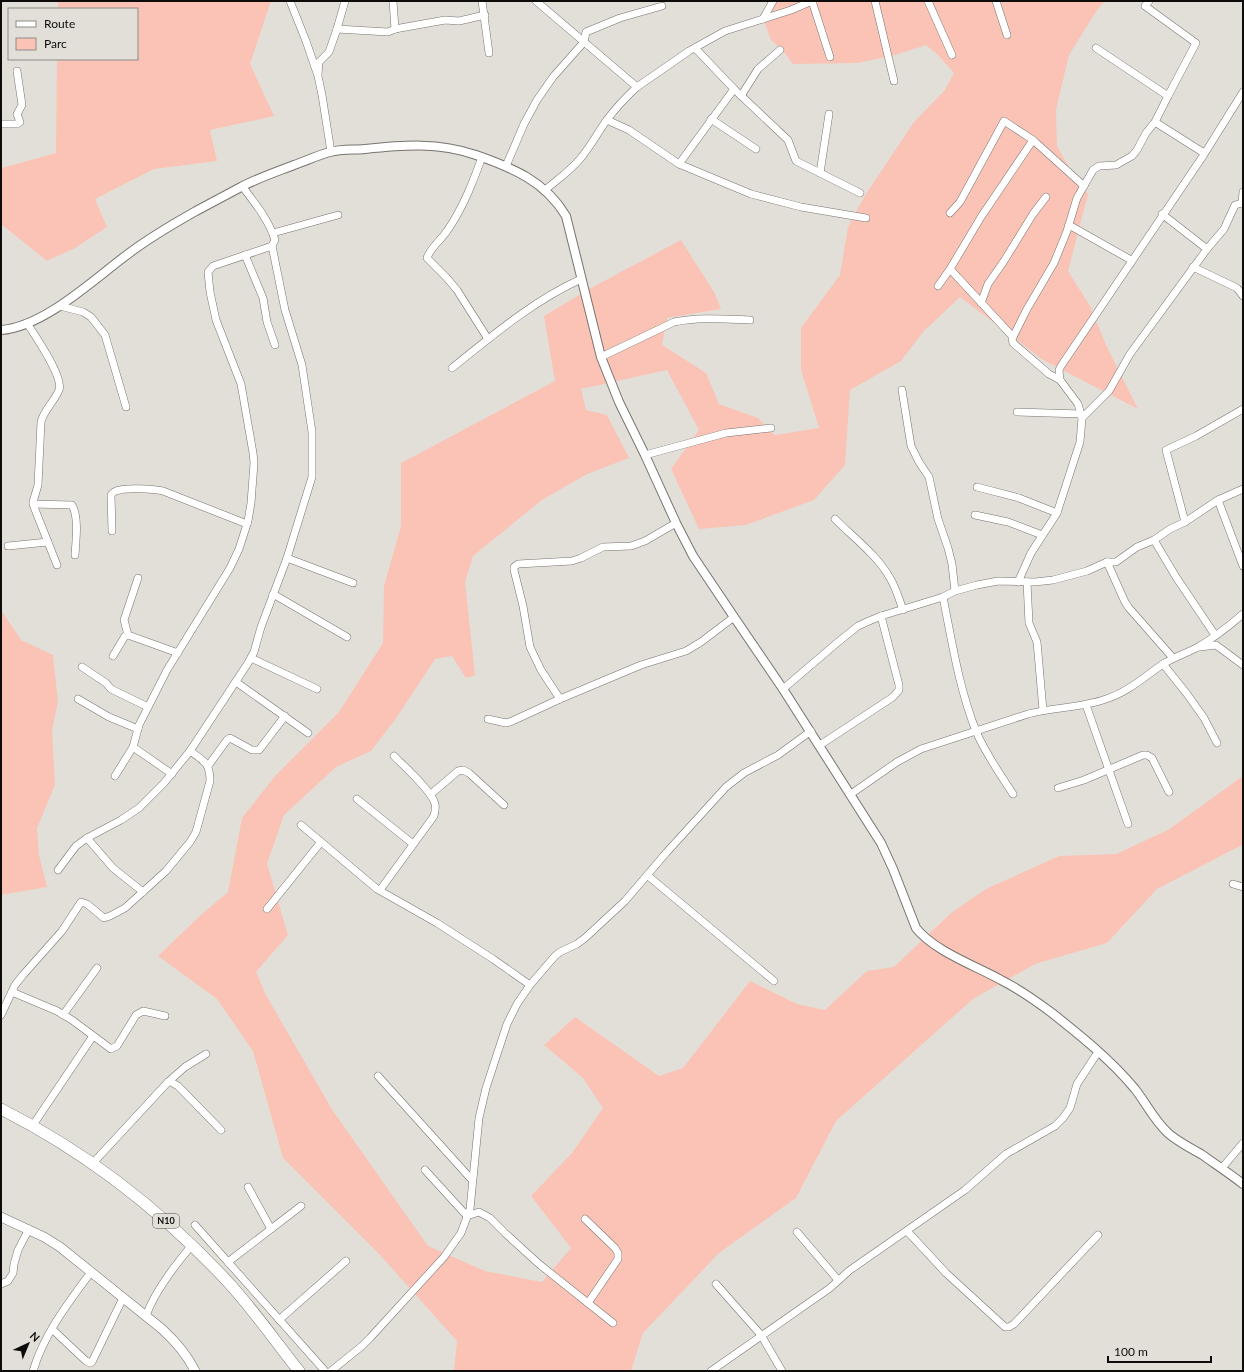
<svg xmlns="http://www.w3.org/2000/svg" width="1244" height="1372" viewBox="0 0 1244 1372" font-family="Lato,sans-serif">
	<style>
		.green { fill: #fbc3b5 }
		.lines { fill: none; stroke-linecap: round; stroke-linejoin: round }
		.minor-casing { stroke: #77746f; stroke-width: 8 }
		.tertiary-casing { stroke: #77746f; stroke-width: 10 }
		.secondary-casing { stroke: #77746f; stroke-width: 10 }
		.trunk-casing { stroke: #77746f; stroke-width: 12 }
		.minor { stroke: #fff; stroke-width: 7 }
		.tertiary { stroke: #fff; stroke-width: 8 }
		.secondary { stroke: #fff; stroke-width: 9 }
		.trunk { stroke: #fff; stroke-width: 11 }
		.labels { text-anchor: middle; stroke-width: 3; stroke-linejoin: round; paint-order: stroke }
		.shield { fill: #e2dfd9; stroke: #4d4b48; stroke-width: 1 }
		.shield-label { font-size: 9px; font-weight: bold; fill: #0d0c0a }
	</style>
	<rect width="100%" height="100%" fill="#e2dfd9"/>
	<g class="green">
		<polygon points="58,1 271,1 250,64 274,116 210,130 217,161 154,169 95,199 107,227 75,248 47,261 1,224 1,186 2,168 56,153 57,59 137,59 137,9 58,9"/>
		<polygon points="771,1 1105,1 1097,10 1069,55 1056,110 1057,146 1075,178 1088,194 1068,271 1090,306 1106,345 1138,409 1043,360 960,297 923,332 901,361 850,390 845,465 814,500 746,525 699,529 671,469 699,430 667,370 581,389 586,410 607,415 629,458 587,474 542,500 473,556 465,582 475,675 466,678 452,656 435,659 397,717 371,751 336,767 284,815 267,864 288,935 256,972 266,995 333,1111 428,1246 485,1271 542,1282 571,1248 531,1196 572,1153 603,1108 583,1078 544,1045 575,1017 659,1076 683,1068 750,981 797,1004 825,1010 867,971 894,967 951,913 986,889 1059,856 1116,854 1168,830 1243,776 1243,847 1240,846 1157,889 1107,943 1035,964 973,999 836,1121 796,1198 719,1253 643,1333 631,1371 454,1371 457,1341 380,1255 283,1158 253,1051 217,999 158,956 202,914 228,892 242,818 276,775 339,712 383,643 384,586 401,526 401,463 555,381 544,316 589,289 681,240 714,292 721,309 667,318 662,345 706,373 719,404 758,418 775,435 819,428 801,370 801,328 840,275 848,227 864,197 914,122 945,90 954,73 938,55 926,45 895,55 857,63 793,64 784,52 771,40 762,15"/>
		<polygon points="1,610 21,640 53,655 58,702 52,730 55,785 37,828 39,855 47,887 1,895"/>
	</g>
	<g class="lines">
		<defs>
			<g id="minor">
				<polyline points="290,1 306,41 318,76 322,95 331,152"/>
				<polyline points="393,1 395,29"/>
				<polyline points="482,1 489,53"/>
				<polyline points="536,1 637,87"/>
				<polyline points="812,1 830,57"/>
				<polyline points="875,1 894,81"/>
				<polyline points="928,1 952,55"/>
				<polyline points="996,1 1007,35"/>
				<polyline points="763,19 773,1"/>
				<polyline points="337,29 388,32 395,29 445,20 459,21 485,15"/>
				<polyline points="695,48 734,89 788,140 796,161 860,193"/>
				<polyline points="1096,48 1168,96"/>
				<polyline points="318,74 319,62 329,52 337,29 345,1"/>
				<polyline points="741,96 758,69 780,50"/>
				<polyline points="711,119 756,149"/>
				<polyline points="607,120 629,130 679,164 751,194 801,207 866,218"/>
				<polyline points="1155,122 1204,153"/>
				<polyline points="1,124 17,124 20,122 17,114 22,105 17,71"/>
				<path d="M 482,157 C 473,182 463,208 447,231 C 441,240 430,248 427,258 L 446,277 L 457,290 L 488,339"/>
				<polyline points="679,164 734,89"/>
				<polyline points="506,166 524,124 537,100 553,77 584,42 586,32 620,18 662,6"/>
				<polyline points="820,173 829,114"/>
				<path d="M 545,190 C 557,180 570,171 580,159 C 590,147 597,134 606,121 C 615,109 626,97 637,87 L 689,51 L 725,31 L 791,10 L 812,1"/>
				<polyline points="1242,203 1243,192"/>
				<polyline points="950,213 960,202 1004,121 1033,140 1084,186"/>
				<polyline points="1162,214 1207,249"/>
				<polyline points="1069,225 1131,260"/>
				<polyline points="273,233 338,215"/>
				<polyline points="245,255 263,298 267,322 275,345"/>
				<polyline points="1193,267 1237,288 1243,296"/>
				<polyline points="950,269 1013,337"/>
				<polyline points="938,286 950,269 981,217 1033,140"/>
				<polyline points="981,303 988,284 1004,261 1033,214 1046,197"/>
				<polyline points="60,306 83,312 91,317 105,335 126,407"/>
				<path d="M 27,323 C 35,336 64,377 59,390 C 54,402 44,410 41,422 L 38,485 L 33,502 L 34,507 L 57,565"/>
				<path d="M 601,357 L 674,322 C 699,317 724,319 750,320"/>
				<path d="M 452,368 C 493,335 533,301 581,279"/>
				<polyline points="1060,380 1049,374 1013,343 1012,339 1027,309 1054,263 1067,231 1077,198 1093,170 1099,166 1116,165 1132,156 1137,150 1146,133 1155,122 1168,96 1196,43 1145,6 1149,1"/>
				<polyline points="902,390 911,446 919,462 929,477 938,519 948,548 952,564 955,591"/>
				<polyline points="1017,412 1081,414"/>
				<polyline points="1082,418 1109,391 1130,354 1207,249 1224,229 1235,205 1242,203 1243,204"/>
				<polyline points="645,455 726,433 771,428"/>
				<polyline points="977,487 1019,498 1057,513"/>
				<polyline points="1218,500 1243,566"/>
				<path d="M 33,504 L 72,505 C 79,517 76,540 75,555"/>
				<polyline points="975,515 1008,522 1042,535"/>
				<path d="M 835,519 C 854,538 877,555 890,578 C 896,588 899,599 903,610"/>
				<polyline points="1185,522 1166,450 1196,436 1243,409"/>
				<path d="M 112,531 L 111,495 C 113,493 113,492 116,491 C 125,487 153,489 163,491 L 247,524"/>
				<polyline points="1154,540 1176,577 1215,635"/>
				<polyline points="8,546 48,542"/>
				<polyline points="287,558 353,583"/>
				<polyline points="1107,562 1125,602 1129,608 1173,658"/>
				<polyline points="1018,582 1031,553 1057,513 1080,442 1082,418 1078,404 1060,380 1059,370 1061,366 1203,156 1243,92"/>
				<polyline points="1027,582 1029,623 1037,642 1043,710"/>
				<polyline points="273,594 347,637"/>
				<path d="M 943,597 C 952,642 959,688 976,731 C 985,753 1000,774 1013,794"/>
				<polyline points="128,635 124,620 138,578"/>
				<polyline points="1200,647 1216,645 1243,665"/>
				<polyline points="113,656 125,636 128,635 178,653"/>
				<polyline points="251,658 317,689"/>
				<polyline points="1163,664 1187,694 1204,718 1217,743"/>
				<polyline points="82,667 106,683 111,689 148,707"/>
				<polyline points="236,682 308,733"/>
				<polyline points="783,689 838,642 858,626 869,621 881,616 943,597 955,591 977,585 998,581 1035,582 1053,580 1087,571 1107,562 1116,562 1137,547 1154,540 1170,529 1185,522 1218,500 1243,489"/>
				<polyline points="78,699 109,717 138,729"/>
				<polyline points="560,699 541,670 530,647 523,606 514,570 514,567 518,564 572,561 581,558 603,547 631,546 645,541 676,523"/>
				<polyline points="1086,705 1128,824"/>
				<polyline points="488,719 506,723 510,722 560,699 641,665 686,651 701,642 734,617"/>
				<polyline points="820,745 893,697 899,690 899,685 881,616"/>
				<polyline points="133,747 172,774"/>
				<polyline points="208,766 227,740 230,738 252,750 259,750 285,716"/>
				<polyline points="115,776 133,747 139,725 167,670 230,568 239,549 248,521 251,503 254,463 253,453 241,384 216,320 210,292 208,272 213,266 272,246"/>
				<polyline points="1058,788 1084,780 1143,755 1147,755 1152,758 1169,792"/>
				<polyline points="431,794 458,771 463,770 469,773 504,805"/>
				<path d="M 851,794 L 897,762 L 921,749 L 1028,714 C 1054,707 1081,708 1106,699 C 1128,692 1144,677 1163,664 C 1174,657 1187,653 1198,647 C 1214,638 1229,626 1243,614"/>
				<polyline points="357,799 413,844"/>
				<polyline points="301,825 377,889 437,923 493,959 530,985"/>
				<polyline points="87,838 113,868 143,892"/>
				<path d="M 58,870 L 76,846 L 87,838 L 121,820 L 139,808 L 164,783 L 190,751 L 248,663 L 254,652 L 261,627 L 287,558 L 312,477 L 312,432 L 302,365 L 285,310 L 272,246 L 275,240 C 269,220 254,202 242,186"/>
				<polyline points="647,875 774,981"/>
				<polyline points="1233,884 1243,887"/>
				<path d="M 380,890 L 434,816 C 435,812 436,808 435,804 C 432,791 404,766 394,756"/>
				<polyline points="267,909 321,842"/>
				<polyline points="12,992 57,1011 72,1020 111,1049 117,1046 136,1015 143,1011 165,1016"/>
				<path d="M 1,1015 L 15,985 L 23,975 L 62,931 L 81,902 L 87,904 L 104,918 L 110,916 L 125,908 L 166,871 L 190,842 L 196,832 L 210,781 C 210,763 204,761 190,751"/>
				<polyline points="63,1015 97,968"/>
				<polyline points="378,1076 472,1180"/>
				<polyline points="168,1082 185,1067 206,1054"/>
				<polyline points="33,1125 93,1036"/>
				<polyline points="93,1163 168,1082 171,1082 178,1086 221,1130"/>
				<polyline points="1222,1168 1243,1143"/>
				<polyline points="425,1170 467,1216 479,1212 490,1218 505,1233 539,1264 613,1323"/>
				<polyline points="248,1187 271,1229"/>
				<polyline points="585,1219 615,1248 618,1253 618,1259 588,1303"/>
				<polyline points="195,1225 325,1371"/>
				<polyline points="907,1231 946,1273 1005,1327 1009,1327 1014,1324 1098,1235"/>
				<polyline points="797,1232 838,1280"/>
				<polyline points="228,1262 301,1206"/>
				<polyline points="1,1284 8,1281 13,1273 14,1264 18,1250 29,1229"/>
				<polyline points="716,1284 761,1335 782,1371"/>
				<path d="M 146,1316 C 154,1293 176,1264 192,1245"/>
				<polyline points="279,1320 346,1261"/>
				<polyline points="52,1329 86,1361 90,1363 92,1362 123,1298"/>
				<path d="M 33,1371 C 44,1334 68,1303 91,1272"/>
				<polyline points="331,1371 362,1346 370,1338 444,1257 461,1233 470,1209 479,1118 486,1088 507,1024 517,1004 530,985 555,956 560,952 577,944 585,938 625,901 666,853 726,787 744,773 778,755 811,731"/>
				<polyline points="711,1371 830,1288 850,1270 965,1190 1006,1154 1055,1126 1063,1118 1070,1108 1077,1084 1098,1052"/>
			</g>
			<path id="tertiary" d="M 1,330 C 44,327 94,279 128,254 C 149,238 173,224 196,211 C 211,203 226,195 241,187 C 258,178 276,172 294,165 C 306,161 318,155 330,152 C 341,149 354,150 365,149 C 404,145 438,142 476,155 C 513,168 545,181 566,216 L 601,357 L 619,402 L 645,455 L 676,523 L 693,556 L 734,617 L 783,689 L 881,843 L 893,869 L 916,928 C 934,951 976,966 1001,980 C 1019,989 1036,1001 1052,1013 C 1081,1036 1111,1060 1135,1089 C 1146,1103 1154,1120 1168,1133 C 1177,1141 1190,1148 1201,1154 C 1215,1164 1229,1173 1243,1184"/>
			<path id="secondary" d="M 1,1217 L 44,1237 L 60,1247 L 162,1329 C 175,1341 187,1354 195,1371"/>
			<path id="trunk" d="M 1,1109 C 88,1153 161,1210 227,1281 C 253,1309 275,1341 299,1371"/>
		</defs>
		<use href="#minor" class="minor-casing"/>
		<use href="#tertiary" class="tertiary-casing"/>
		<use href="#secondary" class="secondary-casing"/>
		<use href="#trunk" class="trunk-casing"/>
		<use href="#minor" class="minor"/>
		<use href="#tertiary" class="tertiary"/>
		<use href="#secondary" class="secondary"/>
		<use href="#trunk" class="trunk"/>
	</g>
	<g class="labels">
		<rect class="shield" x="153" y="1214" width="26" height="14" rx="3"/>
		<g class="shield-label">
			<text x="166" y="1224">N10</text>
		</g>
	</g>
	<rect width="1244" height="1372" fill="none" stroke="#0d0c0a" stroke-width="4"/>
	<rect x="8" y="8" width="130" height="52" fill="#e2dfd9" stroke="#8d8b86"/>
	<rect x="16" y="21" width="20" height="6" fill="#ffffff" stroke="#8d8b86"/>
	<text x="44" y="28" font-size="12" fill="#0d0c0a">Route</text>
	<rect x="16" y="38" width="20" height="12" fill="#fbc3b5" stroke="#8d8b86"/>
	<text x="44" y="48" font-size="12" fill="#0d0c0a">Parc</text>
	<g transform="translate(28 1344) rotate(44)" stroke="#e2dfd9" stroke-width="3" paint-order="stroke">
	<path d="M0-3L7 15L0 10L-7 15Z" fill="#0d0c0a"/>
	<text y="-6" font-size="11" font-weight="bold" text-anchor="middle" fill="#0d0c0a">N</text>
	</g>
	<path d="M1108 1356v6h103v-6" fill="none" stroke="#0d0c0a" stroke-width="2"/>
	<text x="1114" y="1356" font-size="12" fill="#0d0c0a" stroke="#e2dfd9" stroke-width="3" paint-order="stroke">100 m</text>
</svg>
